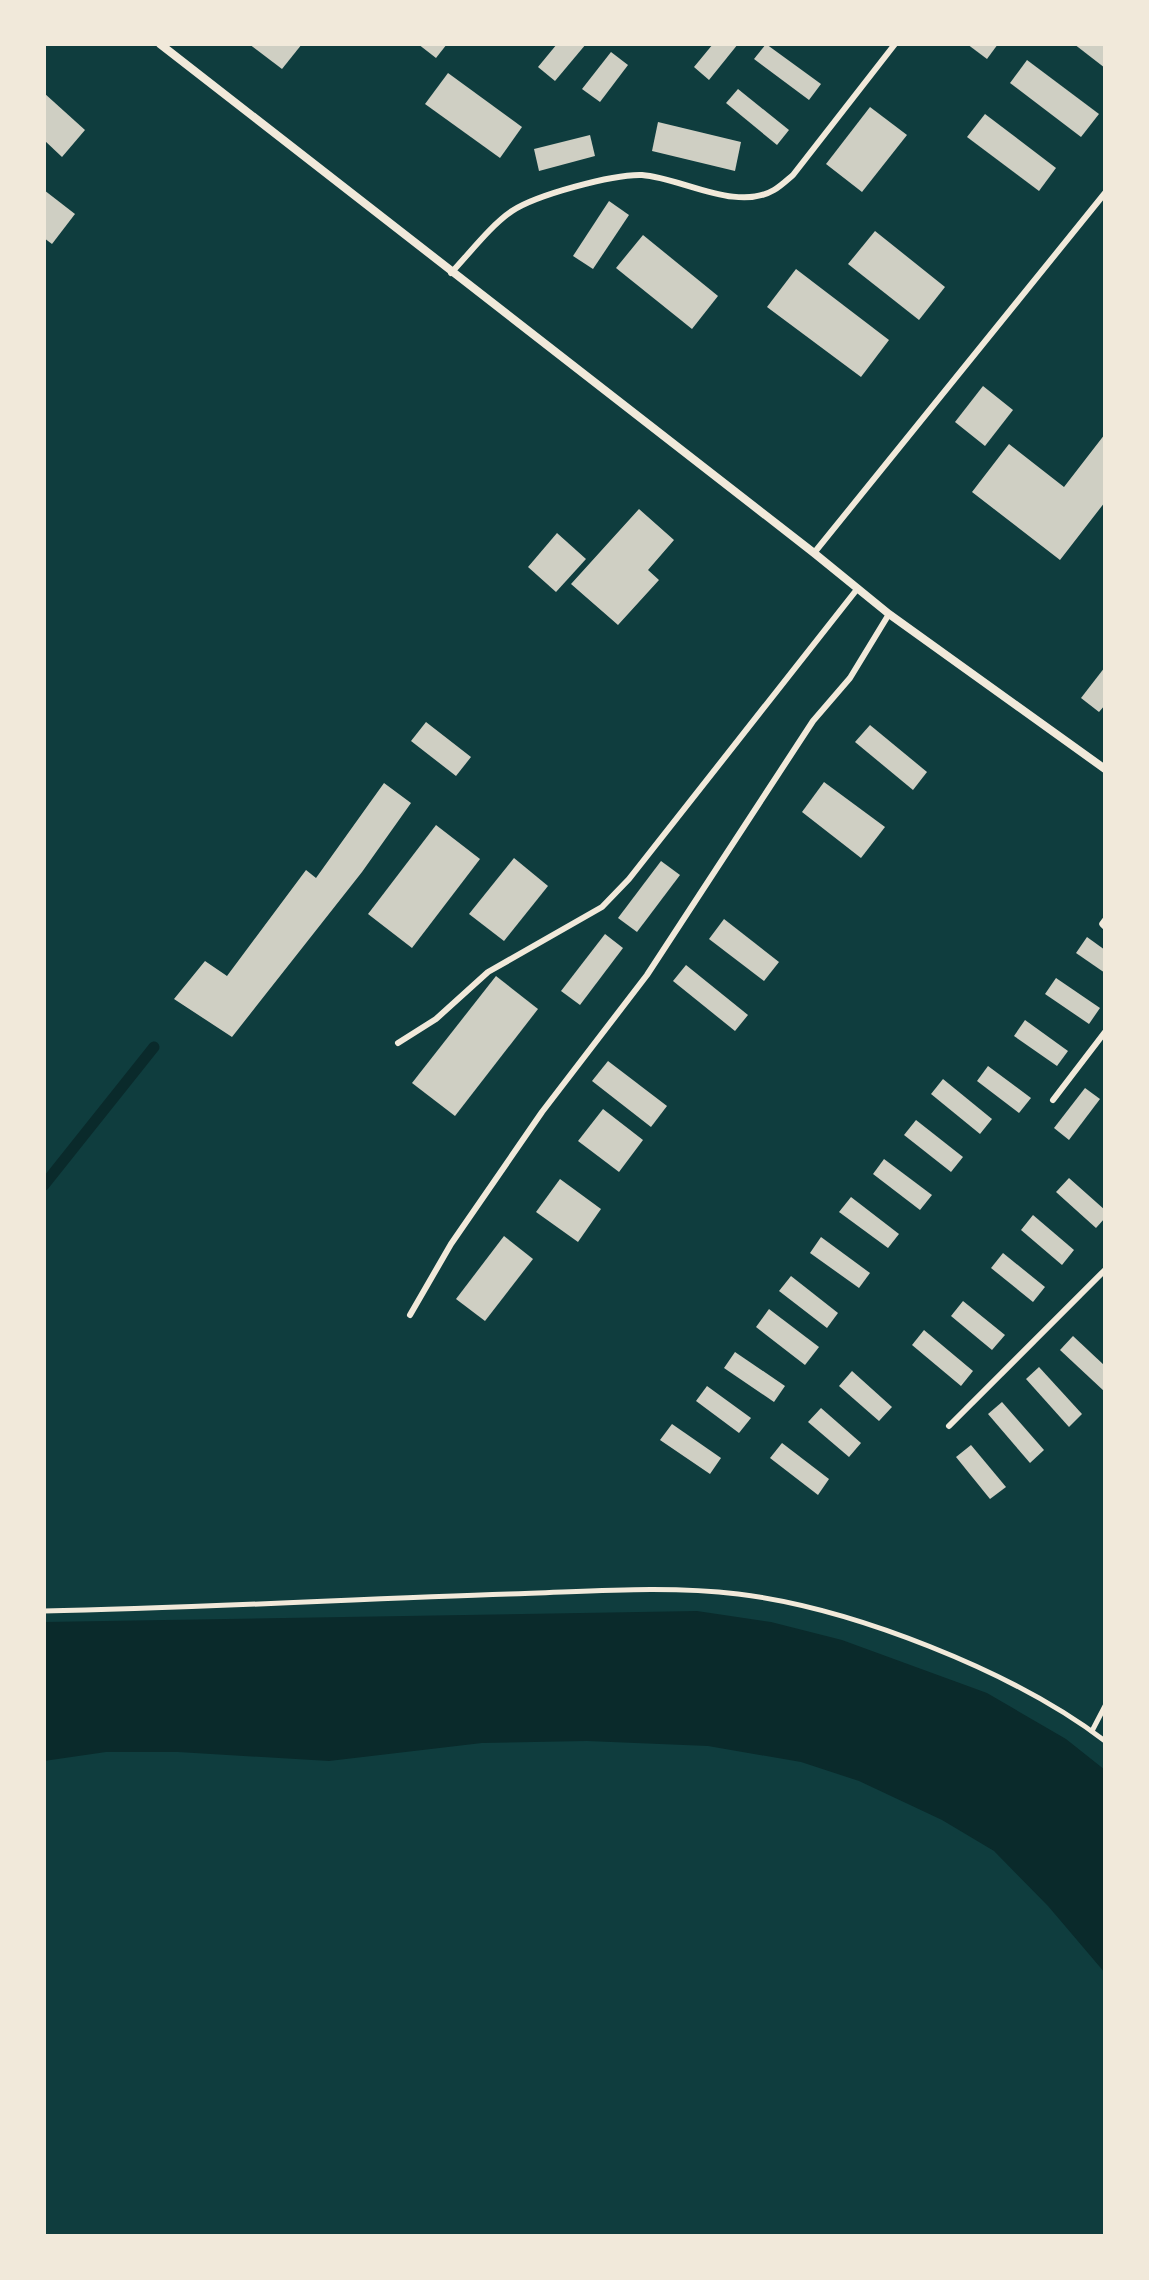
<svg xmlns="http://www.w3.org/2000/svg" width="1149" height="2280" viewBox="0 0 1149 2280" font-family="'Source Sans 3',sans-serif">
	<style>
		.water { fill: #0a2a2b }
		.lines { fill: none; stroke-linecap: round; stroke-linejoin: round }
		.stream { stroke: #0a2a2b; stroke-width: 11 }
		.building { fill: #cfcfc3 }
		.path { stroke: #f1e9da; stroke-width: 5 }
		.service { stroke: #f1e9da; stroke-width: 6 }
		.minor { stroke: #f1e9da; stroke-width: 8 }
	</style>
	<rect width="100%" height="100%" fill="#0f3d3e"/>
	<polygon class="water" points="697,1611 771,1622 842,1640 987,1693 1066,1739 1105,1770 1105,1973 1048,1906 994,1851 942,1820 859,1781 801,1762 708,1746 587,1741 482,1743 329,1761 178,1752 106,1752 44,1761 44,1622"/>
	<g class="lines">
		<polyline class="stream" points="44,1185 154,1047"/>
	</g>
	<g class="building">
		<polygon points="249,44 302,44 282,69"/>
		<polygon points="418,44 447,44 436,58"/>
		<polygon points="557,44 586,44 555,81 538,67"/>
		<polygon points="713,44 738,44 709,80 694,67"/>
		<polygon points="766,44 821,84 809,100 754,59"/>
		<polygon points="967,44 998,44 987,59"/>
		<polygon points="1074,44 1105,44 1105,68"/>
		<polygon points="611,52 628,65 600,102 582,89"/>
		<polygon points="1027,60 1099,114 1081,137 1010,83"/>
		<polygon points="448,73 522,127 500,158 425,104"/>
		<polygon points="738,89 789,130 777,145 726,103"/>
		<polygon points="44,93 85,130 62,157 44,140"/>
		<polygon points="870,107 907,135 862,192 826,164"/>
		<polygon points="985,114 1056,168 1039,191 967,137"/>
		<polygon points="658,122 741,142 735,171 652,151"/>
		<polygon points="590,135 595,156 539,171 534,149"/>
		<polygon points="44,190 75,214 52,244 44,238"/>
		<polygon points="609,201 629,215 593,269 573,256"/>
		<polygon points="875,231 945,287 919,320 848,264"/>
		<polygon points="643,235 718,296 692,329 616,268"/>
		<polygon points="796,269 889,340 861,377 767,307"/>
		<polygon points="983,386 1013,410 985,446 955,422"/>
		<polygon points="1105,434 1105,502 1060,560 972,492 1009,444 1064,487"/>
		<polygon points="639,509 674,540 648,570 659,580 618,625 571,584"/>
		<polygon points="557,533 586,559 556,592 528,567"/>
		<polygon points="1105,667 1105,705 1099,712 1081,698"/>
		<polygon points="426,722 471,757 456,776 411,741"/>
		<polygon points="870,725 927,772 913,790 855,742"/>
		<polygon points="824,782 885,827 861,858 802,812"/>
		<polygon points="384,783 411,803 362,872 232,1037 174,999 205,961 227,976 306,870 316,878"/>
		<polygon points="436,825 480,859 412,948 368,914"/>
		<polygon points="514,858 548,886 504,941 469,914"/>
		<polygon points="661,861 680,875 637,932 618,918"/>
		<polygon points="724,919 779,962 764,981 709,939"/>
		<polygon points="605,934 623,948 580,1005 561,991"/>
		<polygon points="1087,937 1105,950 1105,973 1076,953"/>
		<polygon points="686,965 748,1015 735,1031 673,981"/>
		<polygon points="496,976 538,1009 455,1116 412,1083"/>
		<polygon points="1056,978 1100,1008 1089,1024 1045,994"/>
		<polygon points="1025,1020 1068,1051 1057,1066 1014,1036"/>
		<polygon points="608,1061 667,1106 651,1127 592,1081"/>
		<polygon points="988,1066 1031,1098 1019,1113 977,1081"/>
		<polygon points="943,1079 992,1119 980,1134 931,1094"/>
		<polygon points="1085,1088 1100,1099 1069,1140 1054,1128"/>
		<polygon points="603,1109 643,1140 619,1172 578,1141"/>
		<polygon points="916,1120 963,1157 951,1172 904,1135"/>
		<polygon points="884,1159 932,1195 920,1210 873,1174"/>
		<polygon points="1069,1178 1105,1210 1105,1218 1096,1228 1056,1192"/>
		<polygon points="560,1179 601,1209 578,1242 536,1212"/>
		<polygon points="851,1197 899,1234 888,1248 839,1212"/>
		<polygon points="1033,1215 1074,1250 1062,1265 1021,1230"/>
		<polygon points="504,1236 533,1259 485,1321 456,1299"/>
		<polygon points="821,1237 870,1273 859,1288 810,1253"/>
		<polygon points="1003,1253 1045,1287 1033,1302 991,1268"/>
		<polygon points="791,1276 838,1313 827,1328 779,1291"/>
		<polygon points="963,1301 1005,1335 992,1350 951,1316"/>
		<polygon points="769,1309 819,1347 805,1365 756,1327"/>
		<polygon points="924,1330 973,1371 961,1386 912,1345"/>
		<polygon points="1073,1336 1105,1366 1105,1392 1060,1350"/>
		<polygon points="735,1352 785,1386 774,1402 724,1368"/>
		<polygon points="1039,1367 1082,1414 1069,1427 1026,1379"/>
		<polygon points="852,1371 892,1407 879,1421 839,1386"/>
		<polygon points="707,1386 751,1418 739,1433 696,1401"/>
		<polygon points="1002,1402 1044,1450 1030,1463 988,1414"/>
		<polygon points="821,1408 861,1443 849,1457 808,1422"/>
		<polygon points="672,1424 721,1458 710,1474 660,1440"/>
		<polygon points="782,1443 829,1479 818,1495 770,1458"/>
		<polygon points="971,1445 1006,1487 990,1499 956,1457"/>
	</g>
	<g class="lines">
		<g class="path">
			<path d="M 44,1611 C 199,1608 354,1599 509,1594 C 584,1592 663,1585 738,1594 C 852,1608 1013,1671 1105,1741"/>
			<polyline points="1092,1731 1105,1706"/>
		</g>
		<g class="service">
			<path d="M 451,273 C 469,254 491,225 512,211 C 536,195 613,174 642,175 C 682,178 737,212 774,190 C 781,186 787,180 793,175 L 895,44"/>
			<polyline points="814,553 1105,193"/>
			<polyline points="1105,920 1102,924 1105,927"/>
			<polyline points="398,1043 436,1019 488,972 602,907 629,879 858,588"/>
			<polyline points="1053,1100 1105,1032"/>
			<polyline points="410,1315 451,1244 542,1112 647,975 813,721 850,678 889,614"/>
			<polyline points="949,1426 1105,1270"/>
		</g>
		<polyline class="minor" points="160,44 814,553 889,614 1105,769"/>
	</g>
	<rect width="1149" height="2280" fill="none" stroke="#f1e9da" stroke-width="92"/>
</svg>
